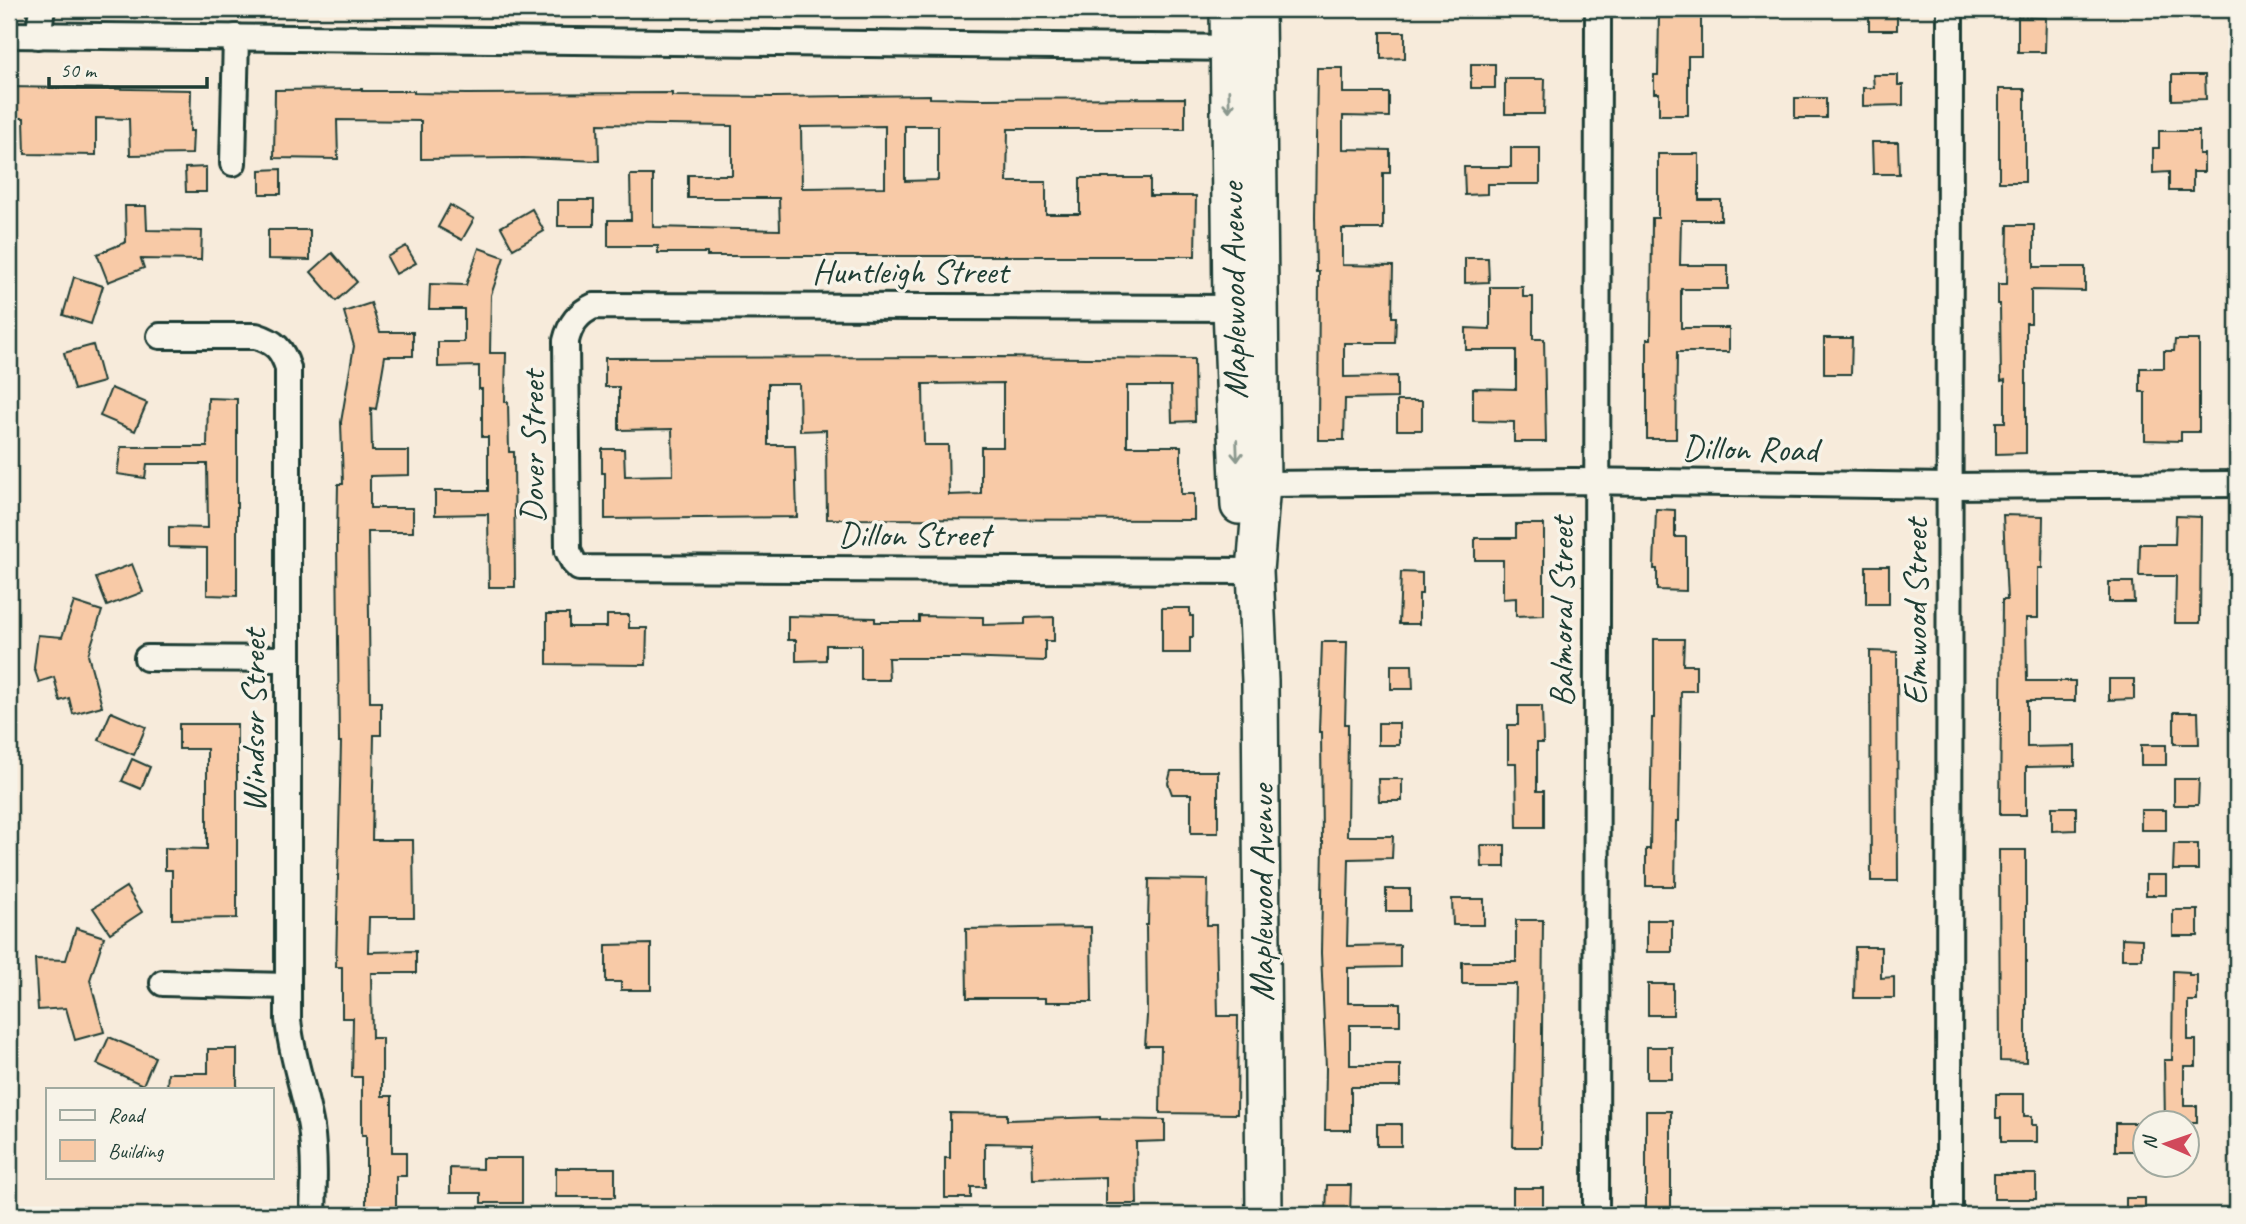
<svg xmlns="http://www.w3.org/2000/svg" width="2246" height="1224" viewBox="0 0 2246 1224" font-family="Caveat,sans-serif">
	<style>
		.building { fill: #f8caa7; stroke: #1f3d34; stroke-width: 2; fill-rule: evenodd }
		.lines { fill: none; stroke-linecap: round; stroke-linejoin: round }
		.street-casing { stroke: #1f3d34; stroke-width: 30 }
		.secondary-casing { stroke: #1f3d34; stroke-width: 40 }
		.street { stroke: #f7f3e8; stroke-width: 24 }
		.secondary { stroke: #f7f3e8; stroke-width: 35 }
		.oneway { stroke: #8b988e }
		.labels { text-anchor: middle; stroke-width: 7; stroke-linejoin: round; paint-order: stroke }
		.street-label { font-size: 35px; fill: #1f3d34; stroke: #f7f3e8 }
	</style>
	<rect width="100%" height="100%" fill="#f7ebdb"/>
	<filter id="ink" filterUnits="userSpaceOnUse"><feTurbulence type="fractalNoise" baseFrequency=".0143" numOctaves="2"/><feDisplacementMap in="SourceGraphic" scale="14" xChannelSelector="R" yChannelSelector="G"/><feConvolveMatrix kernelMatrix="1 2 1 2 8 2 1 2 1" color-interpolation-filters="sRGB"/></filter>
	<g filter="url(#ink)">
		<g class="building">
			<rect x="1869" y="9" width="28" height="21"/>
			<polygon points="1659,14 1701,14 1701,56 1688,56 1688,115 1659,115 1659,93 1654,93 1654,75 1658,75"/>
			<polygon points="2018,17 2046,18 2045,52 2018,52"/>
			<polygon points="1381,32 1405,32 1405,58 1381,59"/>
			<rect x="1471" y="64" width="24" height="24"/>
			<polygon points="1317,68 1343,68 1343,93 1389,93 1389,117 1343,116 1343,149 1390,150 1390,173 1383,173 1383,229 1342,229 1342,265 1393,266 1392,317 1396,317 1395,343 1344,343 1344,377 1397,376 1397,398 1345,399 1344,440 1318,440 1319,272 1316,272 1315,216"/>
			<polygon points="1873,75 1898,75 1898,85 1903,85 1903,105 1863,106 1863,88 1874,88"/>
			<polygon points="2172,75 2205,75 2206,99 2172,100"/>
			<polygon points="1505,79 1545,79 1544,114 1505,114"/>
			<polygon points="9,87 191,90 190,131 193,131 192,154 130,155 129,119 96,118 96,155 25,154 24,118 9,118"/>
			<path d="M 362,89 L 362,91 L 414,91 L 414,93 L 466,94 L 672,93 L 672,96 L 774,97 L 930,95 L 930,98 L 980,99 L 1185,98 L 1185,129 L 1008,129 L 1007,182 L 1046,182 L 1046,214 L 1080,214 L 1080,178 L 1150,178 L 1150,196 L 1196,196 L 1195,256 L 707,256 L 707,253 L 658,253 L 658,246 L 608,246 L 608,220 L 631,220 L 630,175 L 653,175 L 653,227 L 780,230 L 779,198 L 688,198 L 688,175 L 732,175 L 732,126 L 598,124 L 599,161 L 524,158 L 421,159 L 421,121 L 337,120 L 338,159 L 274,158 L 275,90 ZM 885,126 L 885,187 L 802,188 L 801,127 ZM 905,126 L 938,126 L 938,180 L 905,181 Z"/>
			<rect x="1999" y="89" width="26" height="93"/>
			<rect x="1795" y="98" width="31" height="20"/>
			<polygon points="2159,131 2199,131 2199,154 2204,154 2204,172 2193,172 2193,191 2169,191 2169,172 2153,173 2153,148 2159,148"/>
			<polygon points="1872,142 1898,142 1899,174 1873,174"/>
			<polygon points="1511,148 1540,148 1540,184 1487,184 1487,194 1465,195 1464,167 1511,167"/>
			<polygon points="1658,154 1699,154 1699,200 1721,200 1721,220 1681,220 1680,265 1728,265 1728,289 1681,289 1681,328 1729,328 1729,352 1677,352 1676,439 1647,439 1647,339 1651,339 1652,218 1658,218"/>
			<polygon points="206,167 206,192 186,192 185,168"/>
			<polygon points="281,169 281,194 260,194 260,170"/>
			<rect x="558" y="200" width="36" height="26"/>
			<polygon points="450,205 474,219 462,240 438,227"/>
			<polygon points="125,206 146,206 147,230 202,231 201,260 141,259 144,268 108,282 97,254 126,242"/>
			<polygon points="532,209 544,231 513,249 501,227"/>
			<polygon points="2008,225 2034,225 2034,267 2085,267 2085,291 2031,290 2031,323 2026,323 2026,453 1996,454 1996,422 2005,422 2005,380 2001,381 2000,304 1998,304 1998,284 2007,284"/>
			<polygon points="268,230 310,230 310,260 268,259"/>
			<polygon points="406,246 416,263 396,274 387,257"/>
			<polygon points="479,248 504,257 491,295 490,353 506,353 505,402 508,402 509,452 514,452 515,587 489,587 488,514 435,515 435,491 488,491 488,437 482,437 482,389 479,389 479,366 438,367 438,342 464,342 464,309 429,309 430,284 466,285"/>
			<polygon points="332,253 357,282 336,301 311,272"/>
			<polygon points="1465,258 1488,258 1489,282 1465,283"/>
			<polygon points="74,277 103,286 91,324 63,315"/>
			<polygon points="1490,287 1523,287 1523,297 1533,297 1533,339 1544,339 1546,442 1514,442 1514,422 1473,421 1473,388 1516,389 1516,350 1466,350 1466,328 1490,329"/>
			<polygon points="371,303 380,332 413,332 413,356 385,356 376,409 371,408 372,451 409,451 409,475 370,476 370,508 413,508 413,532 368,532 370,702 381,702 381,735 374,735 372,840 413,840 414,917 369,917 368,952 416,951 416,973 371,973 372,1038 382,1038 382,1096 392,1096 392,1152 406,1152 406,1176 396,1176 396,1215 366,1215 366,1135 362,1135 362,1077 352,1077 353,1018 342,1018 342,967 336,967 341,742 339,742 337,539 338,484 343,484 341,422 354,346 344,312"/>
			<polygon points="1824,338 1852,338 1851,374 1824,374"/>
			<polygon points="2175,340 2199,340 2199,432 2181,432 2181,441 2145,440 2145,392 2140,392 2140,368 2164,368 2164,351 2174,351"/>
			<polygon points="93,345 103,382 74,390 64,353"/>
			<path d="M 995,357 L 1194,359 L 1195,421 L 1172,422 L 1171,386 L 1127,386 L 1127,446 L 1181,446 L 1181,494 L 1194,494 L 1194,520 L 827,519 L 826,430 L 800,431 L 799,384 L 768,384 L 768,445 L 795,445 L 797,517 L 605,519 L 605,473 L 602,473 L 602,449 L 624,449 L 625,476 L 673,475 L 672,429 L 619,430 L 619,387 L 605,387 L 605,358 ZM 1003,383 L 1003,447 L 981,447 L 981,494 L 949,495 L 948,445 L 924,445 L 923,384 Z"/>
			<polygon points="111,388 147,403 135,431 100,416"/>
			<polygon points="208,398 237,399 237,596 207,595 207,548 169,547 169,527 208,528 207,464 147,464 145,478 117,474 121,447 207,447"/>
			<rect x="1397" y="401" width="25" height="29"/>
			<polygon points="1656,509 1675,510 1675,537 1686,537 1686,591 1657,590 1657,569 1654,569"/>
			<polygon points="2003,515 2043,516 2042,568 2038,568 2038,618 2026,618 2027,681 2075,681 2075,701 2027,701 2027,747 2075,746 2075,766 2026,767 2026,815 2000,815 2002,600 2007,600"/>
			<polygon points="2176,516 2201,517 2200,623 2175,623 2176,576 2139,576 2140,544 2175,544"/>
			<polygon points="1516,524 1544,524 1544,615 1516,616 1516,598 1503,599 1503,560 1475,560 1475,538 1516,538"/>
			<polygon points="132,564 143,592 107,606 96,578"/>
			<rect x="1866" y="566" width="23" height="38"/>
			<polygon points="1401,572 1422,573 1422,594 1419,594 1419,624 1399,624"/>
			<polygon points="2109,582 2133,582 2134,602 2109,602"/>
			<polygon points="74,602 102,611 88,655 102,706 73,714 69,698 60,701 54,677 39,682 34,668 38,635 62,637"/>
			<polygon points="1162,608 1190,608 1190,616 1193,616 1193,637 1190,637 1190,653 1162,653"/>
			<polygon points="547,614 569,614 569,627 607,627 607,615 629,615 629,628 647,628 646,665 547,664"/>
			<polygon points="788,616 875,618 875,622 919,622 919,616 983,617 983,625 1025,624 1025,618 1054,617 1054,641 1045,641 1045,661 960,658 888,658 889,680 861,680 861,645 826,645 826,660 796,661 796,640 788,640"/>
			<polygon points="1654,639 1684,639 1683,665 1696,665 1696,691 1681,691 1679,821 1676,821 1675,886 1646,886 1646,849 1650,849 1652,718 1654,718"/>
			<polygon points="1322,642 1347,642 1345,724 1348,724 1347,836 1393,836 1392,858 1349,859 1347,946 1400,945 1400,967 1348,968 1348,1003 1400,1003 1400,1025 1350,1025 1350,1065 1400,1065 1400,1087 1351,1087 1351,1130 1325,1130 1326,1068 1321,953 1323,842 1322,842 1321,732 1319,732"/>
			<polygon points="1870,651 1897,652 1898,881 1871,881"/>
			<polygon points="1391,665 1412,665 1413,689 1391,689"/>
			<polygon points="2109,679 2134,679 2134,699 2109,700"/>
			<polygon points="1518,706 1542,706 1543,743 1537,743 1537,791 1544,791 1544,827 1517,827 1516,763 1508,763 1508,725 1518,725"/>
			<polygon points="111,712 146,727 134,755 99,740"/>
			<polygon points="2174,712 2198,712 2199,744 2174,744"/>
			<rect x="1378" y="723" width="21" height="22"/>
			<polygon points="179,724 237,724 237,918 172,919 172,870 165,870 165,848 207,849 207,749 179,749"/>
			<rect x="2141" y="745" width="25" height="20"/>
			<polygon points="132,759 150,767 141,789 122,781"/>
			<polygon points="1171,771 1218,771 1218,833 1191,833 1191,794 1172,794 1168,783"/>
			<polygon points="1378,779 1402,779 1402,801 1379,801"/>
			<polygon points="2174,779 2199,779 2198,805 2174,805"/>
			<polygon points="2052,807 2076,807 2076,830 2052,831"/>
			<rect x="2141" y="810" width="25" height="20"/>
			<polygon points="2174,844 2198,844 2198,870 2173,870"/>
			<polygon points="1481,845 1505,845 1505,867 1482,867"/>
			<polygon points="1999,850 2026,850 2026,1062 2000,1061"/>
			<rect x="2146" y="875" width="20" height="20"/>
			<polygon points="1149,879 1208,880 1207,925 1216,925 1218,1016 1238,1016 1237,1114 1160,1113 1161,1046 1145,1046 1147,1016 1146,925 1148,925"/>
			<polygon points="126,887 142,912 110,933 93,908"/>
			<rect x="1386" y="889" width="24" height="22"/>
			<polygon points="1452,899 1484,899 1484,925 1453,925"/>
			<rect x="2173" y="910" width="25" height="26"/>
			<polygon points="1516,920 1543,920 1541,1147 1513,1147 1516,984 1462,984 1462,962 1516,962"/>
			<rect x="1647" y="920" width="25" height="32"/>
			<polygon points="1091,927 1092,1002 1046,1002 1046,998 967,998 966,929"/>
			<polygon points="76,928 104,937 90,980 104,1032 75,1040 66,1008 38,1010 35,959 66,960"/>
			<polygon points="2122,938 2142,939 2142,959 2122,959"/>
			<polygon points="651,944 651,990 621,990 621,982 606,982 606,945"/>
			<polygon points="1855,947 1881,947 1881,978 1894,977 1894,998 1854,998"/>
			<polygon points="2173,971 2189,972 2189,975 2197,975 2197,1001 2188,1001 2188,1040 2196,1040 2196,1066 2184,1066 2184,1106 2197,1106 2197,1123 2165,1123 2164,1060 2172,1060"/>
			<rect x="1648" y="984" width="25" height="31"/>
			<polygon points="109,1037 155,1057 143,1085 97,1064"/>
			<rect x="1647" y="1047" width="25" height="32"/>
			<polygon points="208,1049 237,1049 237,1089 167,1089 168,1073 208,1073"/>
			<polygon points="1996,1094 2024,1094 2024,1116 2032,1116 2032,1125 2037,1125 2037,1142 2001,1142 2001,1118 1996,1118"/>
			<rect x="1646" y="1111" width="25" height="104"/>
			<polygon points="950,1113 1007,1114 1007,1120 1100,1117 1100,1119 1165,1120 1165,1141 1136,1142 1137,1204 1106,1204 1106,1177 1033,1179 1032,1144 985,1143 985,1187 971,1187 971,1198 945,1198 945,1158 950,1158"/>
			<rect x="2115" y="1123" width="28" height="28"/>
			<rect x="1377" y="1124" width="24" height="22"/>
			<polygon points="482,1158 522,1158 522,1203 481,1203 481,1193 450,1193 450,1168 482,1169"/>
			<rect x="556" y="1168" width="59" height="29"/>
			<rect x="1994" y="1174" width="42" height="25"/>
			<polygon points="1327,1185 1351,1185 1350,1215 1326,1215"/>
			<rect x="1513" y="1188" width="30" height="27"/>
			<rect x="2126" y="1198" width="19" height="17"/>
		</g>
		<g class="lines">
			<defs>
				<g id="street">
					<polyline points="9,35 1242,48"/>
					<polyline points="38,36 42,9"/>
					<polyline points="233,163 236,37"/>
					<path d="M 1245,308 L 594,306 C 578,313 570,324 566,341 L 568,551 L 574,563 L 579,568 L 1255,571"/>
					<path d="M 160,336 L 256,336 C 275,342 282,349 288,368 L 288,1019 C 291,1056 305,1091 311,1127 C 315,1156 314,1186 313,1215"/>
					<polyline points="1262,484 1574,481 1950,486 2237,484"/>
					<polyline points="147,658 288,659"/>
					<polyline points="163,983 288,986"/>
					<polyline points="1596,1215 1598,9"/>
					<polyline points="1949,1215 1950,9"/>
				</g>
				<g id="secondary">
					<polyline points="1228,9 1231,308 1239,506"/>
					<polyline points="1257,9 1262,484 1255,571 1260,681 1264,1215"/>
				</g>
			</defs>
			<use href="#street" class="street-casing"/>
			<use href="#secondary" class="secondary-casing"/>
			<use href="#street" class="street"/>
			<use href="#secondary" class="secondary"/>
		</g>
		<defs><path id="oneway-shaft" d="M-6 0H5M1.5-3L5.5 0L1.5 3" fill="none" stroke-width="1.6" stroke-linecap="round" stroke-linejoin="round" transform="scale(1.75)"/></defs>
		<g class="oneway">
			<use href="#oneway-shaft" transform="translate(1229 101) rotate(89)"/>
			<use href="#oneway-shaft" transform="translate(1237 451) rotate(88)"/>
		</g>
	</g>
	<g class="labels">
		<g class="street-label">
			<text x="910" y="283">Huntleigh Street</text>
			<text transform="translate(1233 291) rotate(-91)" y="12">Maplewood Avenue</text>
			<text transform="translate(532 447) rotate(-90)" y="12">Dover Street</text>
			<text transform="translate(1750 448) rotate(1)" y="12">Dillon Road</text>
			<text x="914" y="546">Dillon Street</text>
			<text transform="translate(1561 612) rotate(-90)" y="12">Balmoral Street</text>
			<text transform="translate(1915 612) rotate(-90)" y="12">Elmwood Street</text>
			<text transform="translate(253 721) rotate(-90)" y="12">Windsor Street</text>
			<text transform="translate(1261 893) rotate(-90)" y="12">Maplewood Avenue</text>
		</g>
	</g>
	<rect width="2246" height="1224" fill="none" stroke="#f7f3e8" stroke-width="35"/>
	<rect x="18" y="18" width="2211" height="1189" fill="none" stroke="#1f3d34" stroke-width="2.5" filter="url(#ink)"/>
	<rect x="46" y="1088" width="228" height="91" fill="#f7f3e8" stroke="#a1aaa0" stroke-width="2"/>
	<rect x="60" y="1110" width="35" height="10" fill="#f7f3e8" stroke="#a1aaa0" stroke-width="2"/>
	<text x="108" y="1122" font-size="21" fill="#1f3d34">Road</text>
	<rect x="60" y="1140" width="35" height="21" fill="#f8caa7" stroke="#a1aaa0" stroke-width="2"/>
	<text x="108" y="1158" font-size="21" fill="#1f3d34">Building</text>
	<g transform="translate(2166 1144) rotate(272)"><circle r="33" fill="#f7f3e8" stroke="#a1aaa0" stroke-width="2"/>
	<path d="M0-5L12 26L0 18L-12 26Z" fill="#d1495b"/>
	<text y="-10" font-size="19" font-weight="bold" text-anchor="middle" fill="#1f3d34">N</text>
	</g>
	<path d="M49 77v10h158v-10" fill="none" stroke="#1f3d34" stroke-width="3.5"/>
	<text x="60" y="77" font-size="21" fill="#1f3d34" stroke="#f7f3e8" stroke-width="5" paint-order="stroke">50 m</text>
</svg>
